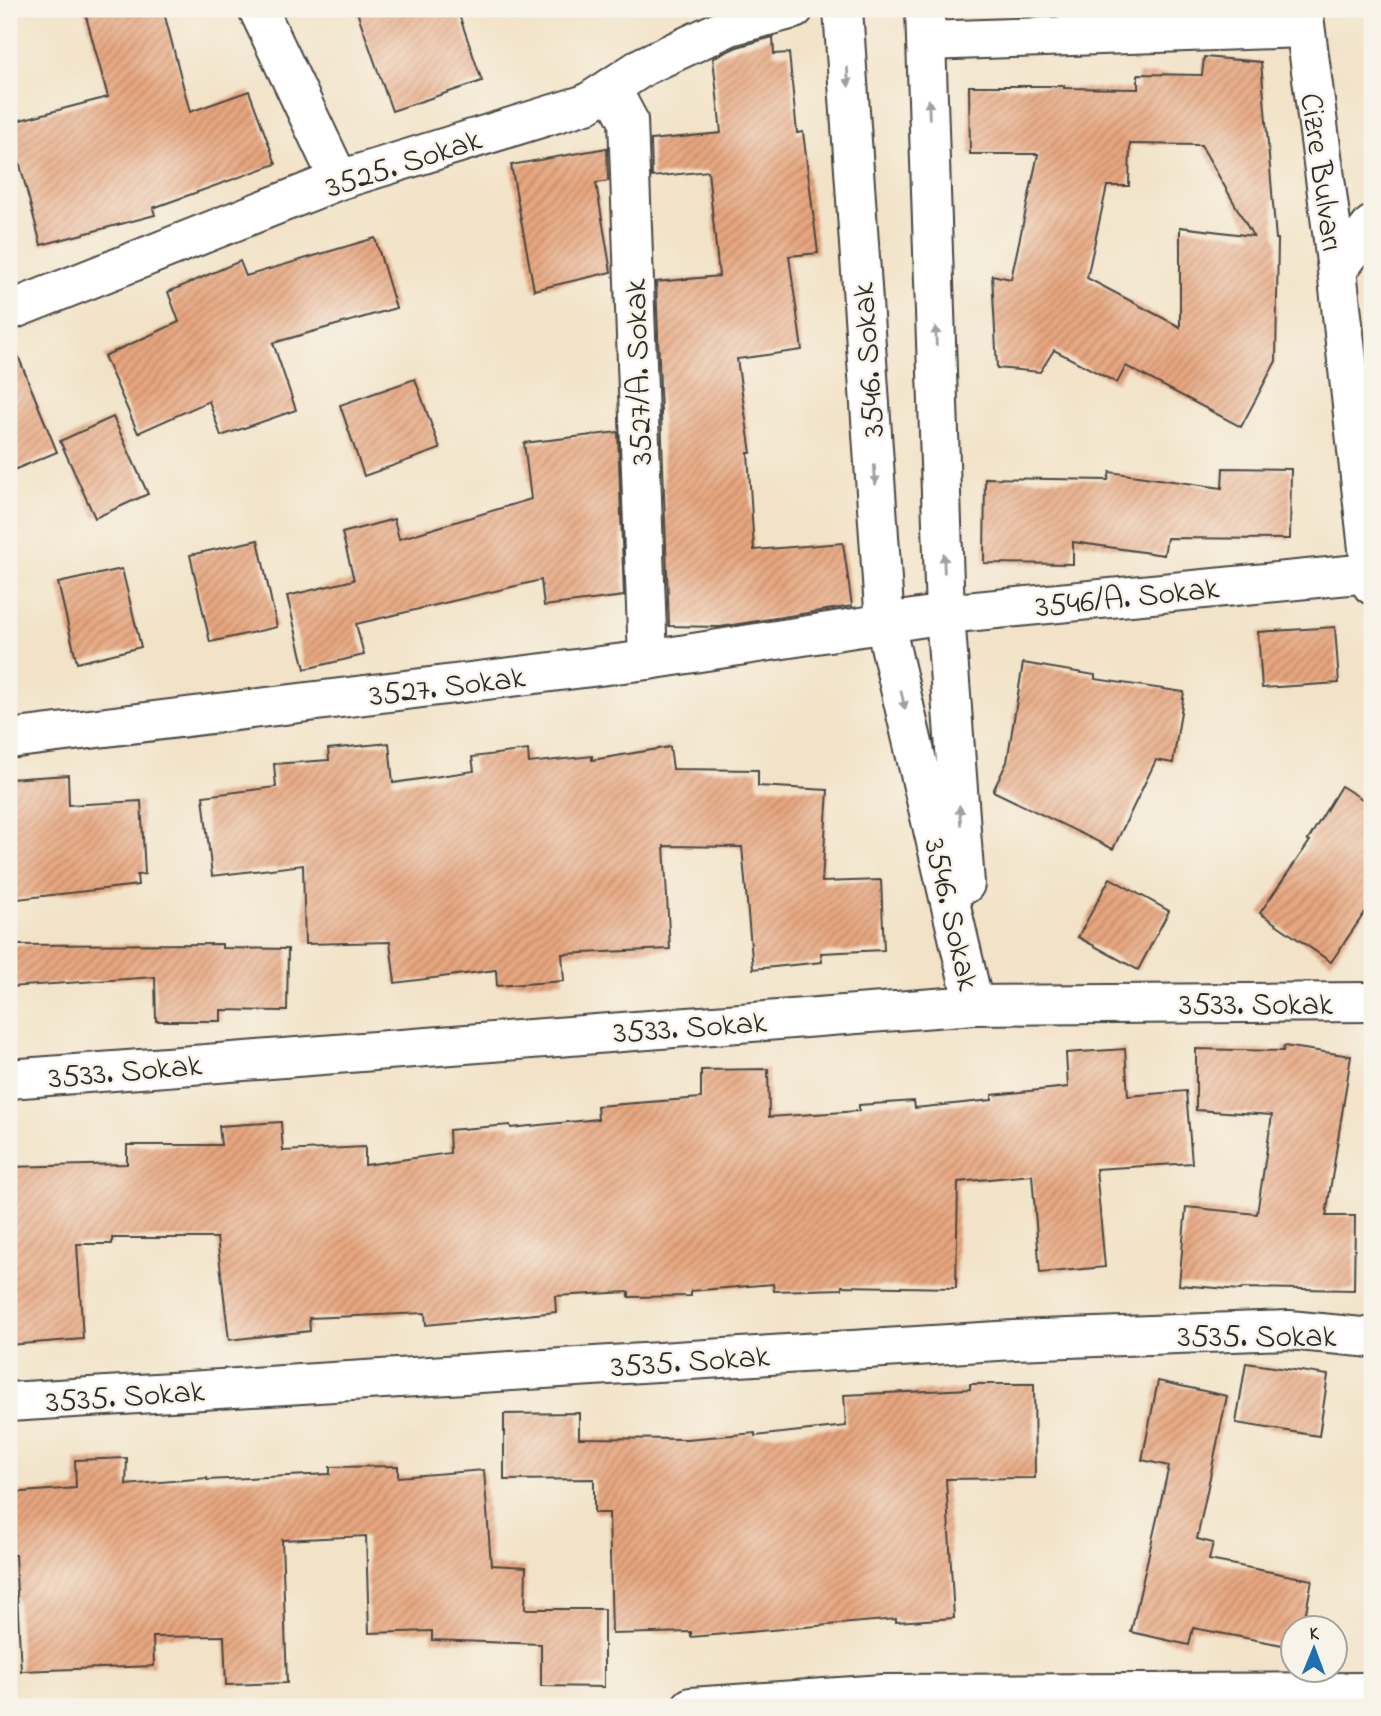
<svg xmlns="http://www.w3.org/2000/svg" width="1381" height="1716" viewBox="0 0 1381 1716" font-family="'Indie Flower',sans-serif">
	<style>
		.building { fill: url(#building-hatch); fill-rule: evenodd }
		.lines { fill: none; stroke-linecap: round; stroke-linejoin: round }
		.street-casing { stroke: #494743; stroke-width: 42 }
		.secondary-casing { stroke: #494743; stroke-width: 42 }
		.street { stroke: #fff; stroke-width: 38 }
		.secondary { stroke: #fff; stroke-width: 38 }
		.oneway { fill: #a0a0a0 }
		.labels { text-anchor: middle; stroke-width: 5; stroke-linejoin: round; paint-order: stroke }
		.street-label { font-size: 32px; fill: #2b2b2b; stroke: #f7f3e8 }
	</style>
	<defs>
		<pattern id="building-hatch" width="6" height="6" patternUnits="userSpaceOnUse" patternTransform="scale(1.75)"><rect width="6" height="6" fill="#e7a67f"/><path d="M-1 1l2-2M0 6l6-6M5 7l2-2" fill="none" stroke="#bb8768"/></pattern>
	</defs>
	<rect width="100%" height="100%" fill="#f7f3e8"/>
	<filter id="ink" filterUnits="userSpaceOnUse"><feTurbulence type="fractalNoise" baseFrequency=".0143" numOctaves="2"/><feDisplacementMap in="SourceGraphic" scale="14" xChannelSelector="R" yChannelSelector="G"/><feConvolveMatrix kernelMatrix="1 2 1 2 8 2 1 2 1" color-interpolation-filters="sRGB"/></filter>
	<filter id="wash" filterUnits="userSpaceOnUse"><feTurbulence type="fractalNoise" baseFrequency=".00686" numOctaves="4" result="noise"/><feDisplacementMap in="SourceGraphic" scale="28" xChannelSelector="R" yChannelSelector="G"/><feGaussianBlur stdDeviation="1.57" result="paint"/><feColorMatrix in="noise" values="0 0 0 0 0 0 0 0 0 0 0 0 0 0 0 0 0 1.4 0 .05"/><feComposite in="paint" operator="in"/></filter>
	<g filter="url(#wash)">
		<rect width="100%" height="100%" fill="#f2e3c8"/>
		<g id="blocks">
			<g class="building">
				<polygon points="84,9 163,9 190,112 249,91 276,164 153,208 155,215 41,245 9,123 108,97"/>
				<polygon points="356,9 457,9 482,81 392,111"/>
				<polygon points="773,37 774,54 789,53 797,133 803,132 818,253 789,256 802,350 737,359 751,453 748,453 754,550 843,543 852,606 720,627 669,626 656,282 719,276 708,171 652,177 651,140 721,133 713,58 737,47"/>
				<path d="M 1204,57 L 1261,62 L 1276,239 L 1278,239 L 1276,361 L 1241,427 L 1126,366 L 1117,383 L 1054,350 L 1040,372 L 997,368 L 992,275 L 1011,279 L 1038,154 L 970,154 L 969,86 L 1064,86 L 1064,88 L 1138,89 L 1138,74 L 1202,75 ZM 1130,144 L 1201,145 L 1253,236 L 1180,227 L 1180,327 L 1087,278 L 1107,186 L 1129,186 Z"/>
				<polygon points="607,148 608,181 596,183 611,272 534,290 511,165"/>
				<polygon points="375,238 396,308 273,343 296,410 221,436 209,401 138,433 104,356 179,322 168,292 240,261 246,276"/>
				<polygon points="10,336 57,452 9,472 9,337"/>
				<polygon points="415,379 440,449 364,476 340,405"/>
				<polygon points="113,417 148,494 95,518 60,441"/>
				<polygon points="618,432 624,596 544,606 541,580 356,624 364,655 305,669 287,596 354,580 342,533 394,519 399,539 531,499 524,443"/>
				<polygon points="1223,468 1291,469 1290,539 1167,538 1164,555 1073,542 1073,564 984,563 985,478 1108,480 1110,472 1222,488"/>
				<polygon points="258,540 277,627 210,642 190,555"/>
				<polygon points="122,569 141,647 77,663 58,583"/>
				<polygon points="1335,627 1339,683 1262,688 1258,632"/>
				<polygon points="1023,663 1095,675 1095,679 1184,692 1173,763 1156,760 1113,849 993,791 1007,762"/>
				<polygon points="389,743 393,783 474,771 472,757 528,750 529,763 592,756 592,760 670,747 673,769 758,770 758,786 828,790 822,882 881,880 884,950 821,953 822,962 753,969 742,847 664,846 670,949 562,954 564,981 497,986 496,970 395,983 390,942 305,944 303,865 212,876 203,796 276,787 274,764 329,760 328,749"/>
				<polygon points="68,775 69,805 141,801 145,874 137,875 138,885 9,900 9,779"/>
				<polygon points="1341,786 1372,805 1372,902 1331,962 1260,913 1310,841 1308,840"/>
				<polygon points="1110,878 1169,911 1138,970 1078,937"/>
				<polygon points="222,944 222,948 288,949 287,1011 221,1010 221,1021 156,1021 155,977 9,987 9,945"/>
				<polygon points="1284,1046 1351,1056 1326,1216 1355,1216 1354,1290 1242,1288 1241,1290 1179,1285 1186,1207 1257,1214 1272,1115 1196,1110 1196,1049 1283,1051"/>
				<polygon points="1125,1049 1128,1096 1186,1091 1192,1163 1096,1169 1105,1267 1040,1273 1032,1175 958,1182 956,1288 842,1286 842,1289 774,1291 773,1284 691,1291 691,1296 629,1297 629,1292 555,1296 556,1312 426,1325 425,1313 309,1318 310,1331 229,1340 217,1238 112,1238 112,1244 77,1244 83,1339 9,1345 9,1167 127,1164 127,1145 221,1145 219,1126 281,1122 283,1151 365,1147 365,1165 450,1153 449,1130 510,1125 511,1128 598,1119 597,1106 701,1098 701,1070 768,1069 769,1117 859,1111 859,1105 914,1101 915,1108 992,1100 992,1095 1068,1087 1066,1053"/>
				<polygon points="1246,1363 1328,1375 1319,1436 1236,1423"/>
				<polygon points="1158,1381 1227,1396 1197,1539 1213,1543 1209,1560 1312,1580 1303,1628 1293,1628 1293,1647 1193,1628 1189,1645 1131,1632 1169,1466 1142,1460"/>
				<polygon points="970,1384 1034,1384 1035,1478 946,1479 954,1618 896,1622 896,1619 691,1637 691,1632 612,1634 609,1513 594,1513 594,1479 504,1480 504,1414 579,1413 579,1438 687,1439 755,1433 755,1436 846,1426 844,1395 970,1389"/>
				<polygon points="127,1458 126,1485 207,1478 207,1480 330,1474 330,1467 398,1466 398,1477 484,1470 491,1565 526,1567 525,1609 604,1609 604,1687 541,1686 541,1644 432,1640 432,1631 369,1633 366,1536 282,1540 287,1683 226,1685 224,1636 153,1637 154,1666 21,1671 15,1555 9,1555 9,1493 76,1488 75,1460"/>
			</g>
		</g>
	</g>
	<g filter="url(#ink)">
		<use href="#blocks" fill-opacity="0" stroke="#494743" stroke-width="2"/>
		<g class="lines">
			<defs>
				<g id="street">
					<polyline points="258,9 339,180"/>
					<polyline points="843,9 885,624 974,1005"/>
					<polyline points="925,9 945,614 965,884"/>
					<polyline points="927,41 1304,28"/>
					<polyline points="611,88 628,120 648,660"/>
					<polyline points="1337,270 1372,225"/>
					<polyline points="9,311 339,180 586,104 644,66 730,26 794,9"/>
					<polyline points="9,739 648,660 945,614 1369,573"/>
					<polyline points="9,1079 974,1005 1372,1002"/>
					<polyline points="9,1402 1014,1340 1289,1330 1372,1338"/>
					<polyline points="691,1707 883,1694 1372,1692"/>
				</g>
				<polyline id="secondary" points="1303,9 1337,270 1372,585"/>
			</defs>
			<use href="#street" class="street-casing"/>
			<use href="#secondary" class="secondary-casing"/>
			<use href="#street" class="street"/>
			<use href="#secondary" class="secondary"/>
		</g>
		<defs><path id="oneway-solid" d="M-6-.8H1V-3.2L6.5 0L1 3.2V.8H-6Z" transform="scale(1.75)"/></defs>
		<g class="oneway">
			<use href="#oneway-solid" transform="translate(848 77) rotate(86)"/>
			<use href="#oneway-solid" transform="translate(929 109) rotate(-92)"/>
			<use href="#oneway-solid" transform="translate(936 336) rotate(-92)"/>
			<use href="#oneway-solid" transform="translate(875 475) rotate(86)"/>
			<use href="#oneway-solid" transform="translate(944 563) rotate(-92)"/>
			<use href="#oneway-solid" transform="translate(903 700) rotate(77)"/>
			<use href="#oneway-solid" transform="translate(960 815) rotate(-94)"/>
		</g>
	</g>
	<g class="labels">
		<g class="street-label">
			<text transform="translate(403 162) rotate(-18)" y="11">3525. Sokak</text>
			<text transform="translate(1323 172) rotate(82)" y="11">Cizre Bulvarı</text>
			<text transform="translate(867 360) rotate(-94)" y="11">3546. Sokak</text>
			<text transform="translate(637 372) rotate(-92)" y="11">3527/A. Sokak</text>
			<text transform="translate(1127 596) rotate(-6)" y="11">3546/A. Sokak</text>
			<text transform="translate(447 685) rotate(-7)" y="11">3527. Sokak</text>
			<text transform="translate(953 914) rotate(77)" y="11">3546. Sokak</text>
			<text x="1256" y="1014">3533. Sokak</text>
			<text transform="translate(690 1026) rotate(-4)" y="11">3533. Sokak</text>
			<text transform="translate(125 1070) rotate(-5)" y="11">3533. Sokak</text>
			<text x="1257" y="1346">3535. Sokak</text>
			<text transform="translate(690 1360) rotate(-4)" y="11">3535. Sokak</text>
			<text transform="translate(125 1395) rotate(-4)" y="11">3535. Sokak</text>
		</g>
	</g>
	<rect width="1381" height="1716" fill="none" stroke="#f7f3e8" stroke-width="35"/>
	<g transform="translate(1314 1649) rotate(1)"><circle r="33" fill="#f7f3e8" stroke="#a5a39c" stroke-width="2"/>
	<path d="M0-5L12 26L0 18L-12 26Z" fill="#1f6fb2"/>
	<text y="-10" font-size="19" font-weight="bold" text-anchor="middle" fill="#2b2b2b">K</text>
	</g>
</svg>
